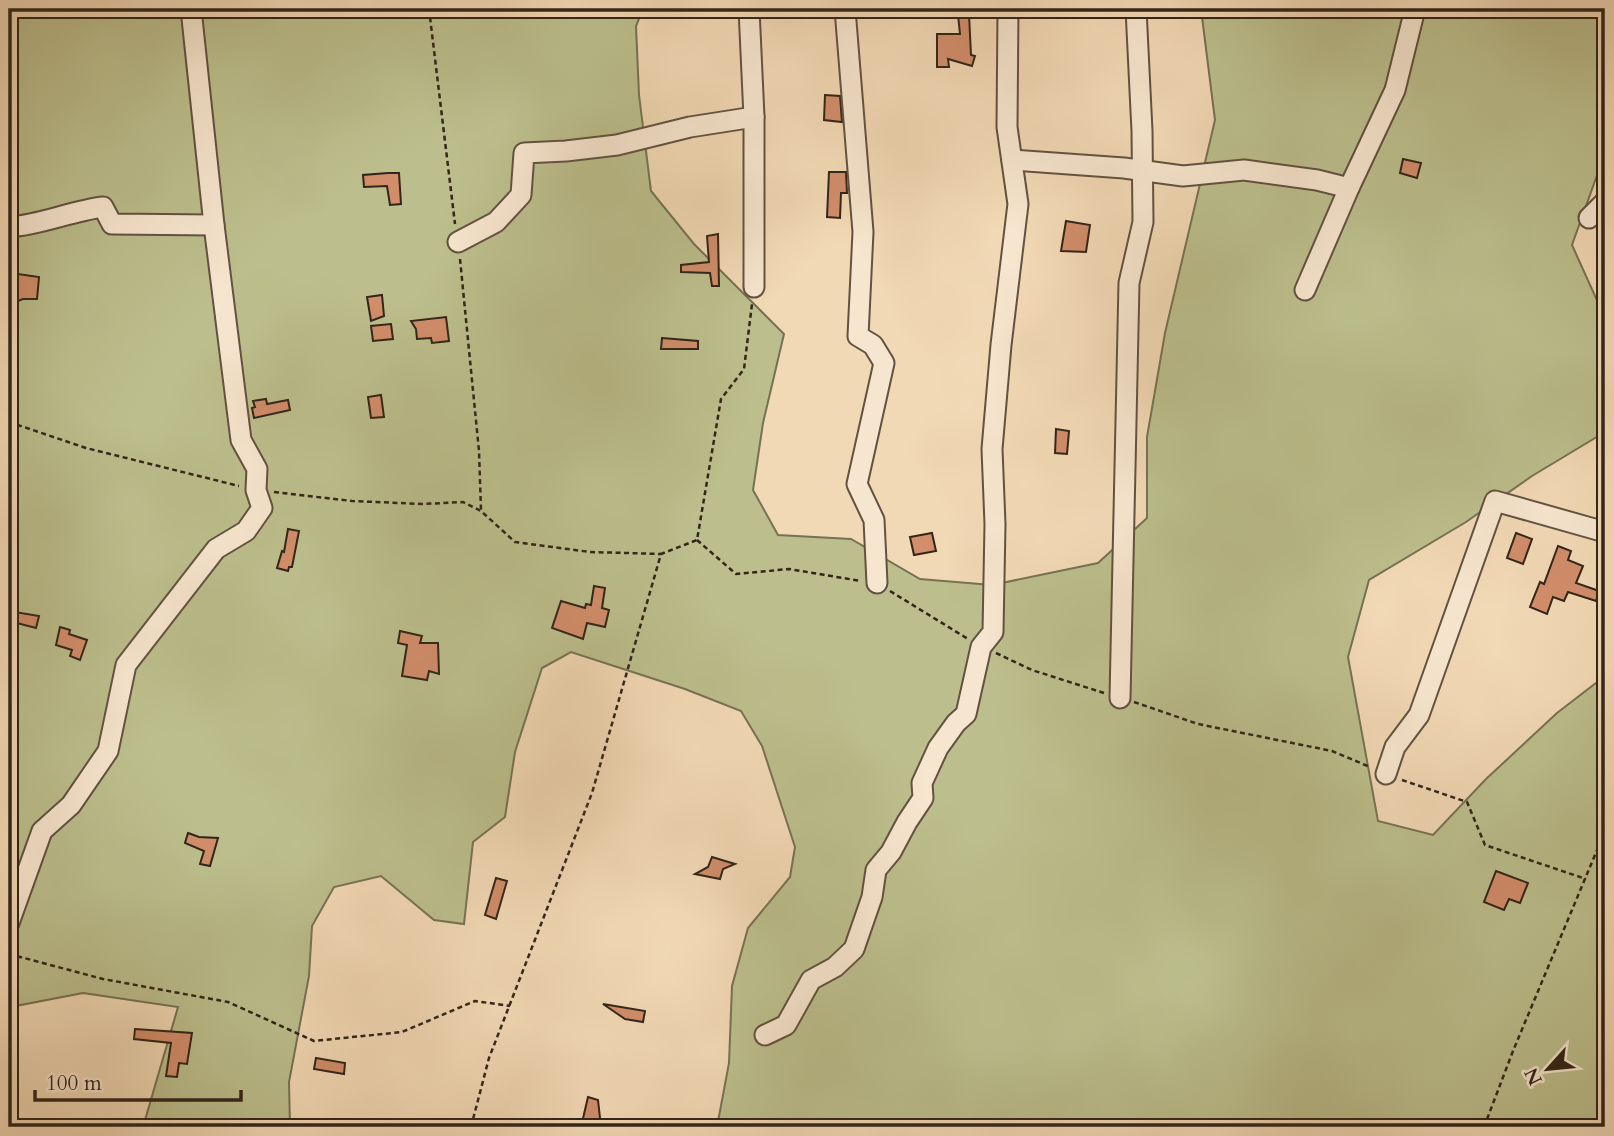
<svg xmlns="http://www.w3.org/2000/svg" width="1614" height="1136" viewBox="0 0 1614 1136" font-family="Cardo,serif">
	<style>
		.green { fill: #bcbf8d; stroke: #777254; stroke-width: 2 }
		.building { fill: #d28e6b; stroke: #32251a; stroke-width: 2 }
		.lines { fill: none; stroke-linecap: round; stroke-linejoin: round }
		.minor-casing { stroke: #625241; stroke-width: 23 }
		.path { stroke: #32251a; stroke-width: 2.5; stroke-dasharray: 5 3.5; stroke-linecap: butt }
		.minor { stroke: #f7e6cf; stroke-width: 19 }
	</style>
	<rect width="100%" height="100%" fill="#f2d9b5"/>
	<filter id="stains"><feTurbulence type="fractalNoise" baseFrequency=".00286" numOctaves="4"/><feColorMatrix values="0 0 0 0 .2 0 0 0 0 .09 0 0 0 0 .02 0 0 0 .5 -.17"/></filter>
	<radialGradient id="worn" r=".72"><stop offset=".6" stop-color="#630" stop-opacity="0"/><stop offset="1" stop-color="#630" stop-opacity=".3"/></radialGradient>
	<polygon class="green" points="9,9 643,9 636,26 639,95 651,191 694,244 784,334 763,423 753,490 778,535 851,539 920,579 992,585 1098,563 1147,518 1147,437 1165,333 1215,120 1201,9 1605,9 1605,153 1572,245 1605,318 1605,432 1532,476 1466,522 1369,580 1348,657 1378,821 1433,835 1486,779 1557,713 1605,676 1605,1127 717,1127 729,1063 732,986 748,928 790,877 795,847 762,746 741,711 685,689 571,652 542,668 515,752 505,817 473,842 464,924 434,920 381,876 334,887 312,926 309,976 289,1082 290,1127 143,1127 178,1007 83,993 16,1006 9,1021"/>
	<g class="building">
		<polygon points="969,14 971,55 975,56 972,66 948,59 949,67 937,67 937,34 960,34 958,15"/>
		<polygon points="825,95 840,96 842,122 824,120"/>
		<polygon points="1403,159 1421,163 1417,178 1400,173"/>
		<polygon points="829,172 846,172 847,193 841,193 840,218 827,217"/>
		<polygon points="388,173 399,173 401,204 390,205 387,186 364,187 363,175"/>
		<polygon points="1066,221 1090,225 1086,252 1061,251"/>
		<polygon points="718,234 719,286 712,286 710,273 681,272 681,265 709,262 707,236"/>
		<polygon points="11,273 39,277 37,299 23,299 13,303 9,291"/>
		<polygon points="382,295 384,316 371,321 367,297"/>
		<polygon points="446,317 449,341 432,343 431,338 417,339 416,329 411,321"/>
		<polygon points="391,324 393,339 373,341 371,326"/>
		<polygon points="662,338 698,341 698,349 661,349"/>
		<polygon points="381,395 384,417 371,418 368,397"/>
		<polygon points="266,399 267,404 288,400 290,410 254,418 252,408 255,407 253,401"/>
		<polygon points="1056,429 1069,431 1067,454 1055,453"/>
		<polygon points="288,529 299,531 292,567 289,567 288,571 277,568 282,551 284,552"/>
		<polygon points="932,533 936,551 914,555 910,537"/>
		<polygon points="1516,533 1532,539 1523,564 1507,558"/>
		<polygon points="1558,546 1571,551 1568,560 1583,566 1576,583 1599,591 1596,601 1568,592 1564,601 1553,597 1547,614 1530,607 1540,582 1544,584"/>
		<polygon points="594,586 605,588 602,608 609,610 605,627 587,623 583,639 552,628 561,601 585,608 586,604 591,605"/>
		<polygon points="9,611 39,616 36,628 9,621"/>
		<polygon points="60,627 70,630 69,634 87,640 80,660 70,656 72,650 56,645"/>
		<polygon points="400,631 422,636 420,643 438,643 439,674 429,671 427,680 402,676 407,645 398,643"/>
		<polygon points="188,833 199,837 218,838 210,866 200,864 204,851 185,843"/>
		<polygon points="712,857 735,864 723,869 720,879 695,874 708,867"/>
		<polygon points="1496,871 1528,883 1520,903 1509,899 1504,910 1484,902"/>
		<polygon points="496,878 507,881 496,919 485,915"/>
		<polygon points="603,1004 645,1011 643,1022 625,1019"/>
		<polygon points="135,1029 192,1033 187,1064 179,1063 177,1077 166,1076 171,1043 134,1039"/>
		<polygon points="316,1058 345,1063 344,1074 314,1069"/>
		<polygon points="588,1097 598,1100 601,1127 581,1127"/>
	</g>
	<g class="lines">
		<defs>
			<g id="minor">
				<polyline points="749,9 754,117 754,287"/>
				<polyline points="845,9 863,232 858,336 873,345 884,363 857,484 874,520 877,583"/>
				<polyline points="1012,160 1124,168 1183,176 1244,170 1317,180 1349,188"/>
				<polyline points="1589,218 1605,202"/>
				<path d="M 9,227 C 41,225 71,211 103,207 L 112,224 L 214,225"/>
				<polyline points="458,242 496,222 521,195 524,153 566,151 617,145 690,127 754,117"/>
				<polyline points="1305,290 1349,188 1395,90 1415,9"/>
				<polyline points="1120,698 1129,283 1143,222 1142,131 1136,9"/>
				<polyline points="1386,774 1395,747 1419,715 1495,501 1605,532"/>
				<polyline points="9,923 42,831 71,805 108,751 126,665 216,549 246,531 262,508 256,490 257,469 241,440 214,225 191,9"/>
				<polyline points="765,1035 786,1025 811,980 835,967 854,949 872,897 876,870 891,852 907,822 923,798 922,783 938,748 956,723 966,714 981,647 993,632 995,524 992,449 1001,345 1018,204 1007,127 1008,9"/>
			</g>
		</defs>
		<use href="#minor" class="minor-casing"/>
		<g class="path">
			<polyline points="429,9 455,224"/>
			<polyline points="460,259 479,451 481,510"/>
			<polyline points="9,422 86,448 239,486"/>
			<polyline points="274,492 352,501 423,504 463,502 481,511 515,542 590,552 661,554"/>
			<polyline points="697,540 736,574 789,569 861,581"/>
			<polyline points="890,591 968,639"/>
			<polyline points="996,653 1032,670 1104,693"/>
			<polyline points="1134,702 1198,724 1332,751 1370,767"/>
			<polyline points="1402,780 1467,802 1485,845 1586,879"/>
			<polyline points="9,954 103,979 228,1002 314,1041 402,1032 475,1001 510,1006"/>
			<polyline points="471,1127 489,1058 592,793 661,554 697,540 721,399 744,369 752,304"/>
			<polyline points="1484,1127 1513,1051 1605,831"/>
		</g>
		<use href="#minor" class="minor"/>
	</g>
	<rect width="1614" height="1136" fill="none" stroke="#f2d9b5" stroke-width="35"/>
	<rect x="10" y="10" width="1593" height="1115" fill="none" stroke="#32251a" stroke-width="3.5"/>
	<rect x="18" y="18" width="1579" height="1101" fill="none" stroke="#32251a" stroke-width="2"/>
	<g transform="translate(1548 1069) rotate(243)" stroke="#f7e6cf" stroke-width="5" paint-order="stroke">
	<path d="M0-5L12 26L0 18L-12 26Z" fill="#32251a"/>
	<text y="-10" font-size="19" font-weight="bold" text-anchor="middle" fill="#32251a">N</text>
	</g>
	<path d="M35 1090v10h206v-10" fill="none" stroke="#32251a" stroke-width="3.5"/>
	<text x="46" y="1090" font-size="21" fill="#32251a" stroke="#f7e6cf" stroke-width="5" paint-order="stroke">100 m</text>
	<rect width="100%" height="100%" filter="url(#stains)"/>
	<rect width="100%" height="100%" fill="url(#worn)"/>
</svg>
